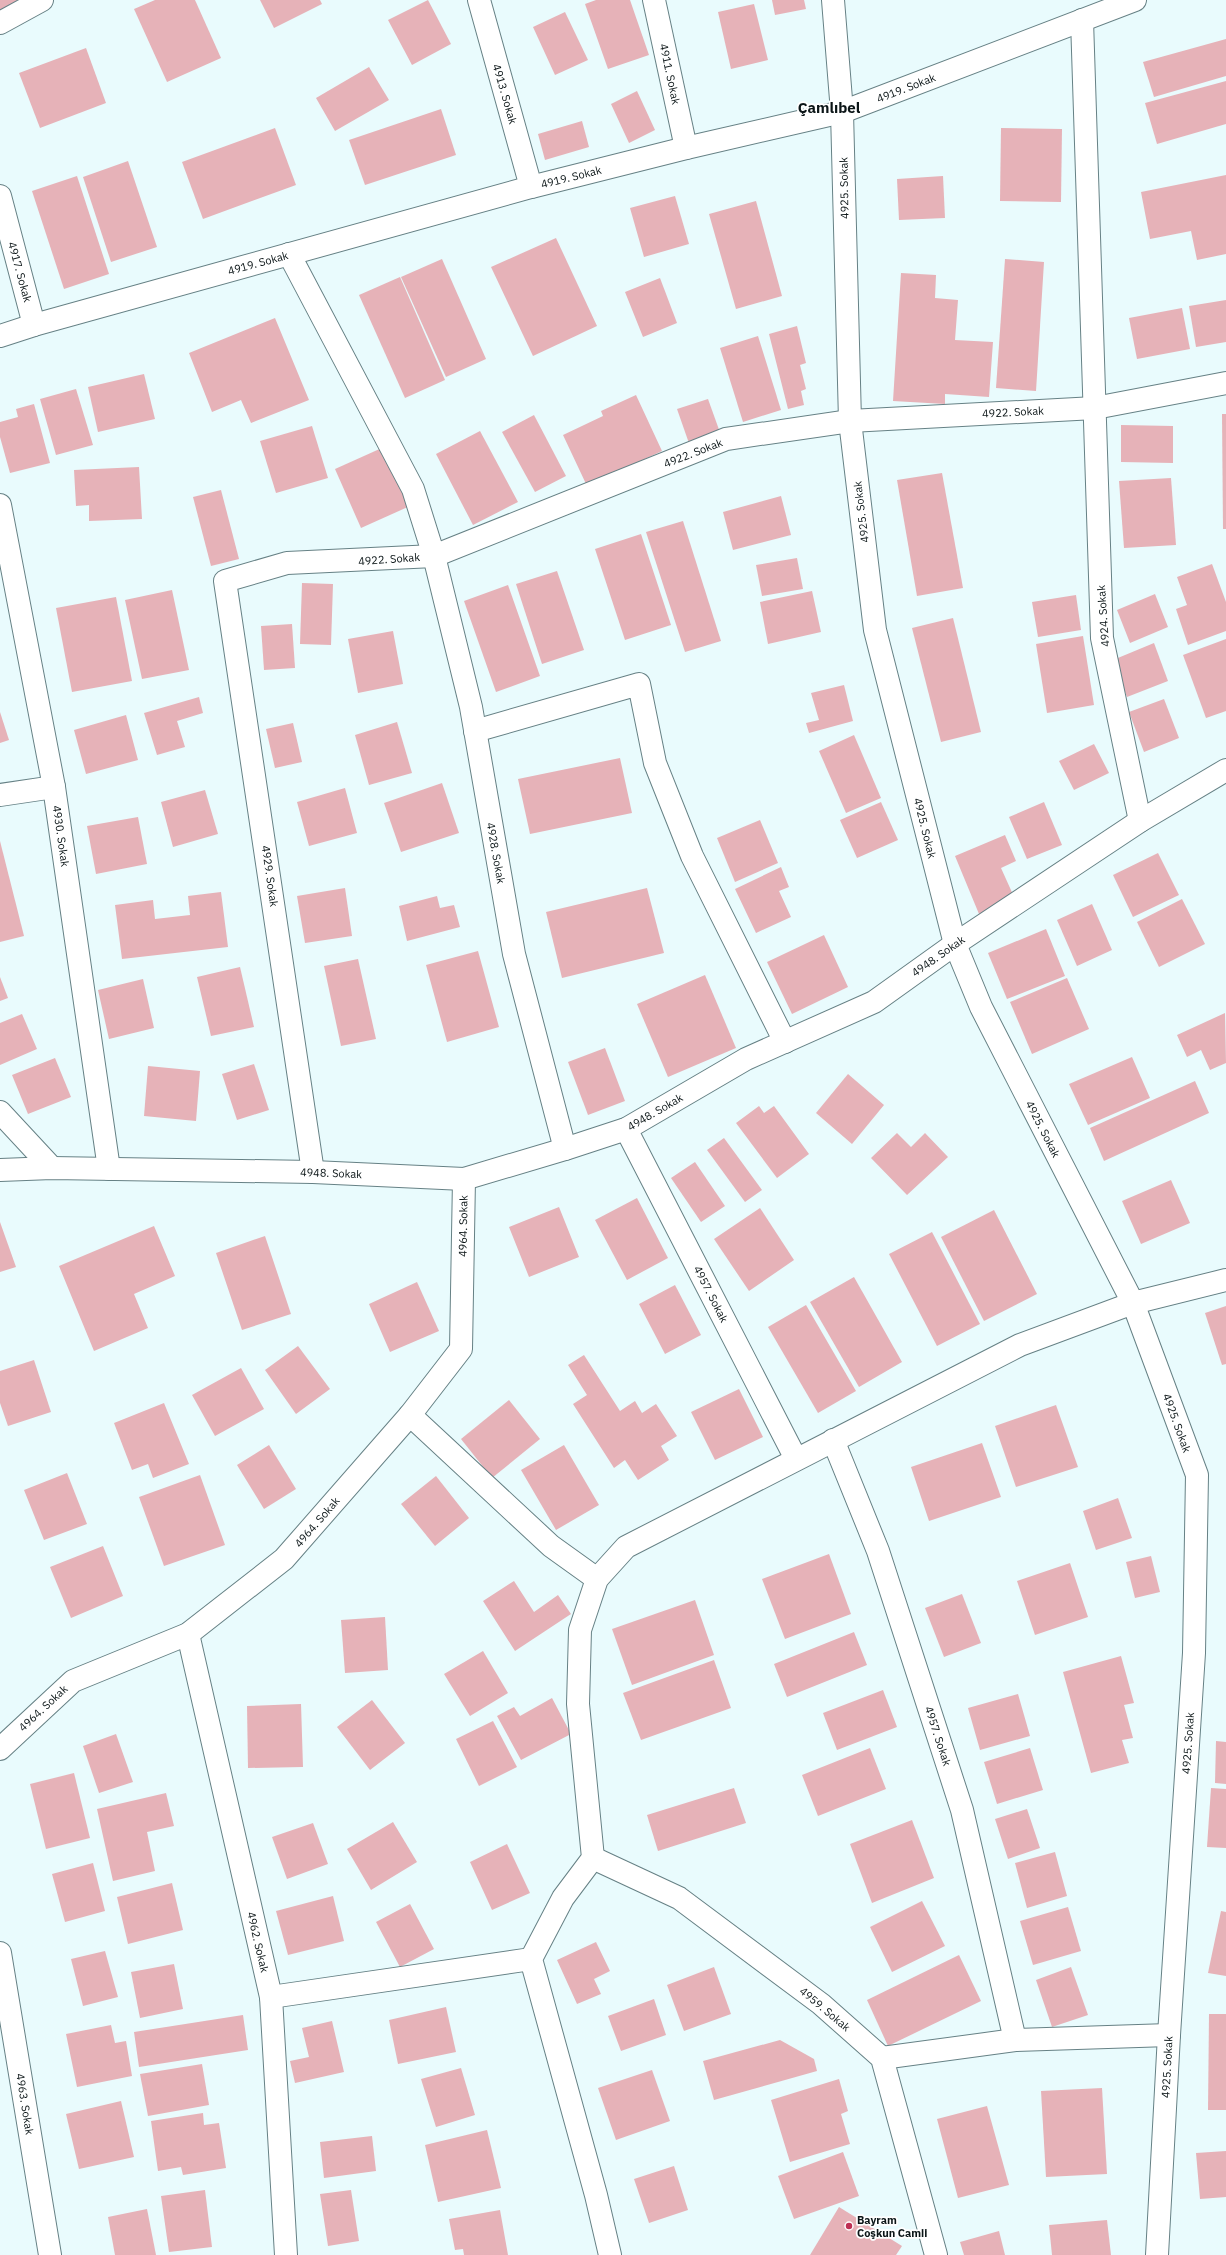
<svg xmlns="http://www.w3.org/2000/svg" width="1226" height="2255" viewBox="0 0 1226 2255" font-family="'IBM Plex Sans',sans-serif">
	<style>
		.building { fill: #e6b2b8 }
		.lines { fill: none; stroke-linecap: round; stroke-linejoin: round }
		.minor-casing { stroke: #668185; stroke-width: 24 }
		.minor { stroke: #fff; stroke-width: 22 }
		.poi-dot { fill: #be2f54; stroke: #fff; stroke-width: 1.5 }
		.labels { text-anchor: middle; stroke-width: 3.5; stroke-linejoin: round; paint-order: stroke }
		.street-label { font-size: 11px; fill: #0b1517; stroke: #fff }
		.poi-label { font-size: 11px; font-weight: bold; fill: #0b1517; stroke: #fff; text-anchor: start }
		.district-label { font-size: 15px; font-weight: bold; fill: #0b1517; stroke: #fff }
	</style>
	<rect width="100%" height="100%" fill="#e9fbfd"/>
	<g class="building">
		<polygon points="0,0 31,0 0,18"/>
		<polygon points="155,0 195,0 221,58 167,82 134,9"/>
		<polygon points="260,0 320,0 322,4 274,28"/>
		<polygon points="428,0 451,44 412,65 388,20"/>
		<polygon points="596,0 630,0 649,55 608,69 585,4"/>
		<polygon points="772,0 804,0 806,9 775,15"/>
		<polygon points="754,4 768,60 731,69 718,12"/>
		<polygon points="565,12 588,60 555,75 533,27"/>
		<polygon points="1226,39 1226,76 1154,97 1143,62"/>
		<polygon points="86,48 106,103 40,128 19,73"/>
		<polygon points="369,67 389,100 335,131 316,98"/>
		<polygon points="1226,81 1226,124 1157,144 1145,103"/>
		<polygon points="637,91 655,130 629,143 611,104"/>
		<polygon points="441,109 456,155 365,185 349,140"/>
		<polygon points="582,121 589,147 545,160 538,134"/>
		<polygon points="275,128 296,185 203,219 182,162"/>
		<polygon points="1001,128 1062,129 1061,202 1000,201"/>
		<polygon points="128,161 157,247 111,262 83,177"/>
		<polygon points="1226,175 1226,254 1197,260 1191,231 1150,239 1141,192"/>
		<polygon points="77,176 109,274 64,289 32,191"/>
		<polygon points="943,176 945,218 899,220 897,179"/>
		<polygon points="675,196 689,244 644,257 630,208"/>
		<polygon points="756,201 782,296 736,309 709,214"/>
		<polygon points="556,238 597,326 533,356 491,267"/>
		<polygon points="442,259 486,359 446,377 401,277"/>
		<polygon points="1005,259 1044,262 1036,391 996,388"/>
		<polygon points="901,273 936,275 935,298 958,300 955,340 993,342 989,397 945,394 945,404 893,401"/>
		<polygon points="400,277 445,380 405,398 359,295"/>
		<polygon points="660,278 677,323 643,337 625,292"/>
		<polygon points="1226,300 1226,342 1196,347 1189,306"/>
		<polygon points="1182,308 1190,349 1137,359 1129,318"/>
		<polygon points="275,318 309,400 251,423 241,400 212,412 189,353"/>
		<polygon points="797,326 806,363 800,365 806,389 801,391 804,405 788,409 769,334"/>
		<polygon points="758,336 781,410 743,422 720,348"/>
		<polygon points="144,374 155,419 98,432 88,387"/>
		<polygon points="76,389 93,445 56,455 40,399"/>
		<polygon points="636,395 662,451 587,486 563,435 603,416 601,411"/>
		<polygon points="708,399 722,438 691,449 677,409"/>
		<polygon points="34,404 50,463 10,473 0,437 0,422 18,417 16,409"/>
		<polygon points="1222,414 1226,414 1226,529 1223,529"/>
		<polygon points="534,415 566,476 535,492 502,432"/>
		<polygon points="1121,425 1173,426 1173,463 1121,462"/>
		<polygon points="312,426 328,478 276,493 260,441"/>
		<polygon points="480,431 518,502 473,525 436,454"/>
		<polygon points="384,447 410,506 361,528 335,469"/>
		<polygon points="139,467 142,519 89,521 89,505 76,506 74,470"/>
		<polygon points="942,473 963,588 917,596 897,480"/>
		<polygon points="1171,478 1176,545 1124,548 1119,481"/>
		<polygon points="221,490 239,559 211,566 193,497"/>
		<polygon points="781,496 791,535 733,550 723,512"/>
		<polygon points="683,521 721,641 685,652 646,532"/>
		<polygon points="641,534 671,625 625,640 595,549"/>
		<polygon points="797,558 803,589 762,596 756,565"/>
		<polygon points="1212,564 1226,602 1226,631 1188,645 1176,609 1187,605 1177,577"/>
		<polygon points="557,571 584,650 542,664 516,584"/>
		<polygon points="302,583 333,584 331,645 300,644"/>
		<polygon points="508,585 540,676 496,692 464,601"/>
		<polygon points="172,590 189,670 142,679 125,600"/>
		<polygon points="812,591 821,632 768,644 760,602"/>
		<polygon points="1155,594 1168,627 1130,643 1117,610"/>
		<polygon points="1076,595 1081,630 1038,637 1032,602"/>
		<polygon points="116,597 132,681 72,692 56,608"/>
		<polygon points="953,618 981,732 941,742 912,628"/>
		<polygon points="292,624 295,668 264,670 261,626"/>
		<polygon points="393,631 403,684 358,693 348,639"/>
		<polygon points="1083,636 1094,705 1047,713 1036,644"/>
		<polygon points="1226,639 1226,711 1206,718 1183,655"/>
		<polygon points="1154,643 1168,681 1127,697 1113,660"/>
		<polygon points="844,685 853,721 809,733 806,723 819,720 811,693"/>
		<polygon points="199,697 203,713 177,721 185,747 157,755 144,713"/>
		<polygon points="1164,699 1179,738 1144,752 1129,712"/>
		<polygon points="0,712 9,740 0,743"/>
		<polygon points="126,715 138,760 86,774 74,730"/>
		<polygon points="397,722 412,773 369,785 355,735"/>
		<polygon points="293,723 302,762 275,768 266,729"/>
		<polygon points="854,735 881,798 846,813 819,751"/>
		<polygon points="1094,744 1109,773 1074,790 1059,761"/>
		<polygon points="620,758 632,813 530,834 518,779"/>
		<polygon points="442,783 459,833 401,852 384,803"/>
		<polygon points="345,788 357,833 309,846 297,802"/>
		<polygon points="205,790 218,834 173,847 161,802"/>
		<polygon points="881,802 898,840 857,858 840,820"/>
		<polygon points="1044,802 1062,845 1027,859 1009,817"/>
		<polygon points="138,817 147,864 96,874 87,826"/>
		<polygon points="760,820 778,863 735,882 717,838"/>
		<polygon points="1005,835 1016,861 1001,868 1015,899 979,914 955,856"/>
		<polygon points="0,841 24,936 0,942"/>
		<polygon points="1158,853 1179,895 1133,917 1113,875"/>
		<polygon points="781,867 789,887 779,891 791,917 756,933 735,889"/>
		<polygon points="345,888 352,936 305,943 297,896"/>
		<polygon points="647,888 664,953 562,978 546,912"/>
		<polygon points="221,892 228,947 122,959 115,905 153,900 155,919 190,915 188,896"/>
		<polygon points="437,896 440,908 454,905 460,927 407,941 399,906"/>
		<polygon points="1182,899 1205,944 1159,967 1137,922"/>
		<polygon points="1092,904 1112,950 1077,966 1057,920"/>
		<polygon points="1046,929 1065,976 1007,999 988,953"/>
		<polygon points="824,935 848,987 792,1014 767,962"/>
		<polygon points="478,951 499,1027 447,1042 426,965"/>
		<polygon points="358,959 376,1039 341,1046 324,966"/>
		<polygon points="240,967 254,1027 211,1036 197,977"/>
		<polygon points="705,975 736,1048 668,1077 637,1004"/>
		<polygon points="0,977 8,998 0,1001"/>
		<polygon points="1067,978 1089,1029 1032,1054 1010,1002"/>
		<polygon points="143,979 154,1028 109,1039 98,990"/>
		<polygon points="1225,1013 1226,1063 1210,1070 1201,1050 1187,1057 1177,1035"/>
		<polygon points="22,1014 37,1049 0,1065 0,1023"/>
		<polygon points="605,1048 625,1101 588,1115 568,1062"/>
		<polygon points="1132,1057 1150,1098 1088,1125 1069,1084"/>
		<polygon points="55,1058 71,1097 28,1114 12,1075"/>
		<polygon points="254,1064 269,1110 237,1120 222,1074"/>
		<polygon points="148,1066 200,1071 196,1121 144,1116"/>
		<polygon points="848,1074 884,1105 852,1144 816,1113"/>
		<polygon points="1195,1081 1209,1113 1104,1161 1090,1128"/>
		<polygon points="759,1106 764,1113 774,1106 809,1154 777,1178 736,1123"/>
		<polygon points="897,1133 911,1147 925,1133 948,1157 907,1195 871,1158"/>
		<polygon points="724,1138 762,1190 745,1202 707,1150"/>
		<polygon points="695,1162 725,1206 701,1222 671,1178"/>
		<polygon points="1171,1180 1190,1223 1141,1244 1122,1201"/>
		<polygon points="637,1198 668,1258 627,1280 595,1220"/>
		<polygon points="559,1207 579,1257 529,1277 509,1227"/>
		<polygon points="760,1208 794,1260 749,1291 714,1239"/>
		<polygon points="994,1210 1037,1294 984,1321 941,1237"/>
		<polygon points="0,1222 16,1267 0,1272"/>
		<polygon points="154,1226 175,1276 134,1294 148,1328 94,1351 59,1266"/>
		<polygon points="932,1232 980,1324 937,1346 889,1254"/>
		<polygon points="265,1236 291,1314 242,1330 216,1253"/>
		<polygon points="854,1277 902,1362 859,1387 810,1302"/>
		<polygon points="417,1282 439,1331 390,1352 369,1304"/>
		<polygon points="675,1285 701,1335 665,1354 639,1304"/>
		<polygon points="806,1305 856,1391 818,1413 768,1327"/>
		<polygon points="1226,1306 1226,1364 1222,1365 1205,1313"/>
		<polygon points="298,1346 330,1389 296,1414 265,1370"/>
		<polygon points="584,1355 620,1411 635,1401 642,1413 656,1404 677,1436 661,1446 669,1460 638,1480 625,1460 614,1468 573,1404 587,1395 568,1365"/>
		<polygon points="34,1360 51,1412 8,1426 0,1403 0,1371"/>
		<polygon points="241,1368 264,1409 215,1436 192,1395"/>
		<polygon points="739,1389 763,1437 715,1460 691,1412"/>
		<polygon points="509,1400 540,1439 492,1478 461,1439"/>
		<polygon points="164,1403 189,1464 153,1478 148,1464 132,1470 114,1423"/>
		<polygon points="1056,1405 1078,1467 1016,1487 995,1426"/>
		<polygon points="982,1443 1001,1497 929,1521 911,1467"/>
		<polygon points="269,1445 296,1489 264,1509 237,1465"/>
		<polygon points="564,1445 599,1505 556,1530 521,1470"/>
		<polygon points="67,1473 87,1524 44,1540 24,1490"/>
		<polygon points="200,1475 225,1545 164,1566 139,1497"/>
		<polygon points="436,1476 469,1518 435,1546 401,1504"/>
		<polygon points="1118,1498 1132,1538 1096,1550 1083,1511"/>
		<polygon points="103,1546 123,1596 71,1618 50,1567"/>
		<polygon points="829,1554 851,1614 785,1639 762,1579"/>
		<polygon points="1151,1556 1160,1592 1135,1598 1126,1562"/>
		<polygon points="1070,1563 1088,1617 1035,1635 1017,1581"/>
		<polygon points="514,1581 534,1612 558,1595 571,1614 515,1651 483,1601"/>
		<polygon points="962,1594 981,1643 944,1657 925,1608"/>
		<polygon points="695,1600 714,1655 632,1685 612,1629"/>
		<polygon points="385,1617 388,1670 345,1673 341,1620"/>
		<polygon points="854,1632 867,1665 787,1697 774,1664"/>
		<polygon points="483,1651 508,1693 470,1716 444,1674"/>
		<polygon points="1121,1656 1134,1703 1124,1705 1133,1738 1122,1740 1129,1763 1091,1773 1063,1672"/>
		<polygon points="714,1660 731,1708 641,1740 623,1693"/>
		<polygon points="883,1690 897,1727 837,1750 823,1713"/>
		<polygon points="1018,1694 1030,1736 980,1750 968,1708"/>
		<polygon points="552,1698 571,1734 521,1760 497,1716 514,1707 520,1716"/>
		<polygon points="372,1700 405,1743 370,1770 337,1727"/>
		<polygon points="301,1704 303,1767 248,1768 247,1706"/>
		<polygon points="493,1721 517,1767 479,1786 456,1739"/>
		<polygon points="116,1734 133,1782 99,1793 83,1746"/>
		<polygon points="1216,1741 1226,1742 1226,1784 1215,1783"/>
		<polygon points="870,1748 886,1789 818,1816 802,1775"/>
		<polygon points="1030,1748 1043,1790 997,1804 984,1762"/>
		<polygon points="74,1773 90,1838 46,1849 30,1784"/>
		<polygon points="734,1788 746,1823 658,1851 647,1815"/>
		<polygon points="1211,1788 1226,1789 1226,1848 1207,1847"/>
		<polygon points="166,1793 174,1826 147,1832 155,1871 113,1881 97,1809"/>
		<polygon points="1027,1809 1040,1848 1008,1859 995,1819"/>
		<polygon points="912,1820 934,1878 872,1903 850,1844"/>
		<polygon points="393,1822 417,1862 371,1890 347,1849"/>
		<polygon points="313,1823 328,1864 287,1879 272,1837"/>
		<polygon points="507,1844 530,1893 492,1910 470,1862"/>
		<polygon points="1055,1852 1067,1896 1027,1908 1015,1863"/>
		<polygon points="93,1863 105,1911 65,1922 52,1874"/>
		<polygon points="172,1883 183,1930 128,1944 117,1897"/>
		<polygon points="333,1896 344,1941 288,1955 276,1911"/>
		<polygon points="922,1901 945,1946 892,1972 870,1927"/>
		<polygon points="410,1904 434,1949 400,1967 376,1922"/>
		<polygon points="1068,1907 1081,1951 1033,1965 1020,1921"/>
		<polygon points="1221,1911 1226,1912 1226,1976 1208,1973"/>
		<polygon points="596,1942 610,1971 594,1979 601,1994 577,2004 557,1960"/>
		<polygon points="105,1951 118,1997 83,2006 71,1959"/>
		<polygon points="959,1955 981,2001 888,2046 867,2000"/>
		<polygon points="174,1964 183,2009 140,2018 131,1972"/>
		<polygon points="714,1967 731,2014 684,2031 667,1985"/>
		<polygon points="1071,1967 1088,2015 1052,2027 1036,1980"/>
		<polygon points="654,1999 666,2035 621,2051 608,2016"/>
		<polygon points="446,2007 456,2052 398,2064 389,2020"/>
		<polygon points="1209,2014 1226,2014 1226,2110 1208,2110"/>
		<polygon points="243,2015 248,2050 139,2067 134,2032"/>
		<polygon points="332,2021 344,2072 295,2083 290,2061 309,2057 302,2028"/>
		<polygon points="111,2025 115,2043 126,2041 132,2076 77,2087 66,2034"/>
		<polygon points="780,2040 814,2059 817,2071 714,2100 703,2061"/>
		<polygon points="202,2064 209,2105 148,2116 140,2074"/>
		<polygon points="461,2068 475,2115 436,2127 421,2079"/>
		<polygon points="652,2070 670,2121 616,2140 598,2088"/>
		<polygon points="839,2079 848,2111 841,2114 850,2144 790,2162 771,2100"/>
		<polygon points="1102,2088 1107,2174 1046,2177 1041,2091"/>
		<polygon points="121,2101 134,2157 79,2169 66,2114"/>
		<polygon points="987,2106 1009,2185 958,2198 937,2119"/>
		<polygon points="203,2113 204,2125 219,2123 226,2168 183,2175 181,2167 158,2171 151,2121"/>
		<polygon points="487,2130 501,2188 438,2202 425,2145"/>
		<polygon points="372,2136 376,2171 324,2178 320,2142"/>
		<polygon points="1226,2151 1226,2197 1200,2199 1196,2153"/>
		<polygon points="843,2152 859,2196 794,2219 778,2176"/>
		<polygon points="674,2166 688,2210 649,2223 634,2179"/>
		<polygon points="205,2190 212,2247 169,2252 161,2196"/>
		<polygon points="351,2190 359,2241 328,2246 320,2194"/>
		<polygon points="839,2207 902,2246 896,2255 810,2255"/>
		<polygon points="147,2209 156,2255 115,2255 108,2217"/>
		<polygon points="500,2210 508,2255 464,2255 463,2249 455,2250 449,2219"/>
		<polygon points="1107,2220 1111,2255 1052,2255 1049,2225"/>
		<polygon points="999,2231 1005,2255 964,2255 960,2242"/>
	</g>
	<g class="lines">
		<defs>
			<g id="minor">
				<polyline points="479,0 531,187"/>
				<polyline points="654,0 686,148"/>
				<polyline points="833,0 842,112 850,421 875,630 955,944 981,1007 1133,1303 1197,1475 1194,1653 1169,2035 1157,2255"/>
				<polyline points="1082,20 1102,638 1140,821"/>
				<polyline points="0,23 42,0"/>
				<polyline points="0,196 34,325"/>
				<polyline points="289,254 413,489 434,556 471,707 514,954 565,1149"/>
				<polyline points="0,336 34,325 531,187 686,148 842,112 1135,0"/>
				<polyline points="0,505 54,787 109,1169"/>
				<polyline points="475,731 639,684 655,763 692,856 785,1042"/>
				<polyline points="0,795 54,787"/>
				<polyline points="0,1112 52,1168"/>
				<polyline points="626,1129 796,1459"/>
				<polyline points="0,1170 52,1168 313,1172 464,1179 565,1149 626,1129 746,1059 874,1002 955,944 1140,821 1226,770"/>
				<polyline points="313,1172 225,581 287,563 434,556 726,439 850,421 1095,408 1226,383"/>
				<polyline points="410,1415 551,1546 597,1579"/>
				<polyline points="833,1440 878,1551 962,1810 1015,2040"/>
				<polyline points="188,1634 271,1997 286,2255"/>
				<polyline points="0,1749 73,1681 188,1634 284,1559 410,1415 461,1349 464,1179"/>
				<polyline points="593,1858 679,1898 821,2004 882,2058 936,2255"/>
				<polyline points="0,1953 50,2255"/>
				<polyline points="271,1997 531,1959"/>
				<polyline points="882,2058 1015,2040 1169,2035"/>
				<polyline points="610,2255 596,2195 531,1959 563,1898 593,1858 578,1704 580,1630 597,1579 626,1547 1020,1345 1133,1303 1226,1280"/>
			</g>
		</defs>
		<use href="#minor" class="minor-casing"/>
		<use href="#minor" class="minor"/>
	</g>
	<circle class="poi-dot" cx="849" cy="2226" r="4"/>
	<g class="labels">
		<g class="street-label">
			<text transform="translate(670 74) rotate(78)" y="4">4911. Sokak</text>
			<text transform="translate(906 88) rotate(-21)" y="4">4919. Sokak</text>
			<text transform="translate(505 94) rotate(74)" y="4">4913. Sokak</text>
			<text transform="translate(571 177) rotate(-14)" y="4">4919. Sokak</text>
			<text transform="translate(844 188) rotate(-91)" y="4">4925. Sokak</text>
			<text transform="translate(258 263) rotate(-15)" y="4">4919. Sokak</text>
			<text transform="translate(20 272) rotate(75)" y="4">4917. Sokak</text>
			<text transform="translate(1013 412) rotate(-3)" y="4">4922. Sokak</text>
			<text transform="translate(693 453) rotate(-21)" y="4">4922. Sokak</text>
			<text transform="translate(861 512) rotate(-97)" y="4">4925. Sokak</text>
			<text transform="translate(389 559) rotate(-4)" y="4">4922. Sokak</text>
			<text transform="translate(1103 616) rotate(-94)" y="4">4924. Sokak</text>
			<text transform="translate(925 828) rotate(76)" y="4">4925. Sokak</text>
			<text transform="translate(61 836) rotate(82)" y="4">4930. Sokak</text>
			<text transform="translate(496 853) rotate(80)" y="4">4928. Sokak</text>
			<text transform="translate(270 876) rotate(82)" y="4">4929. Sokak</text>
			<text transform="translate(938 956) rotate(-35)" y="4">4948. Sokak</text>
			<text transform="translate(655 1112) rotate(-30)" y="4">4948. Sokak</text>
			<text transform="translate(1043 1129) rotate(63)" y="4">4925. Sokak</text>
			<text transform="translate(331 1173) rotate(2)" y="4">4948. Sokak</text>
			<text transform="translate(463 1226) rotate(-89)" y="4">4964. Sokak</text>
			<text transform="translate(711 1294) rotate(63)" y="4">4957. Sokak</text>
			<text transform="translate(1177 1423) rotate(70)" y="4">4925. Sokak</text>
			<text transform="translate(317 1522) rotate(-49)" y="4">4964. Sokak</text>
			<text transform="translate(43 1708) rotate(-43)" y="4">4964. Sokak</text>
			<text transform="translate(938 1736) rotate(72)" y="4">4957. Sokak</text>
			<text transform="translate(1188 1743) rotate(-86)" y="4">4925. Sokak</text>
			<text transform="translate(258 1942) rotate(77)" y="4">4962. Sokak</text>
			<text transform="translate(825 2009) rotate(40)" y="4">4959. Sokak</text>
			<text transform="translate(1167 2067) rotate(-87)" y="4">4925. Sokak</text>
			<text transform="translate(25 2104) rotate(81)" y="4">4963. Sokak</text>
		</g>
		<g class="poi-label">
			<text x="857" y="2224">Bayram<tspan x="857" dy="13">Coşkun Camii</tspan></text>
		</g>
		<g class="district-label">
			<text x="829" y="113">Çamlıbel</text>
		</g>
	</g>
</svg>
